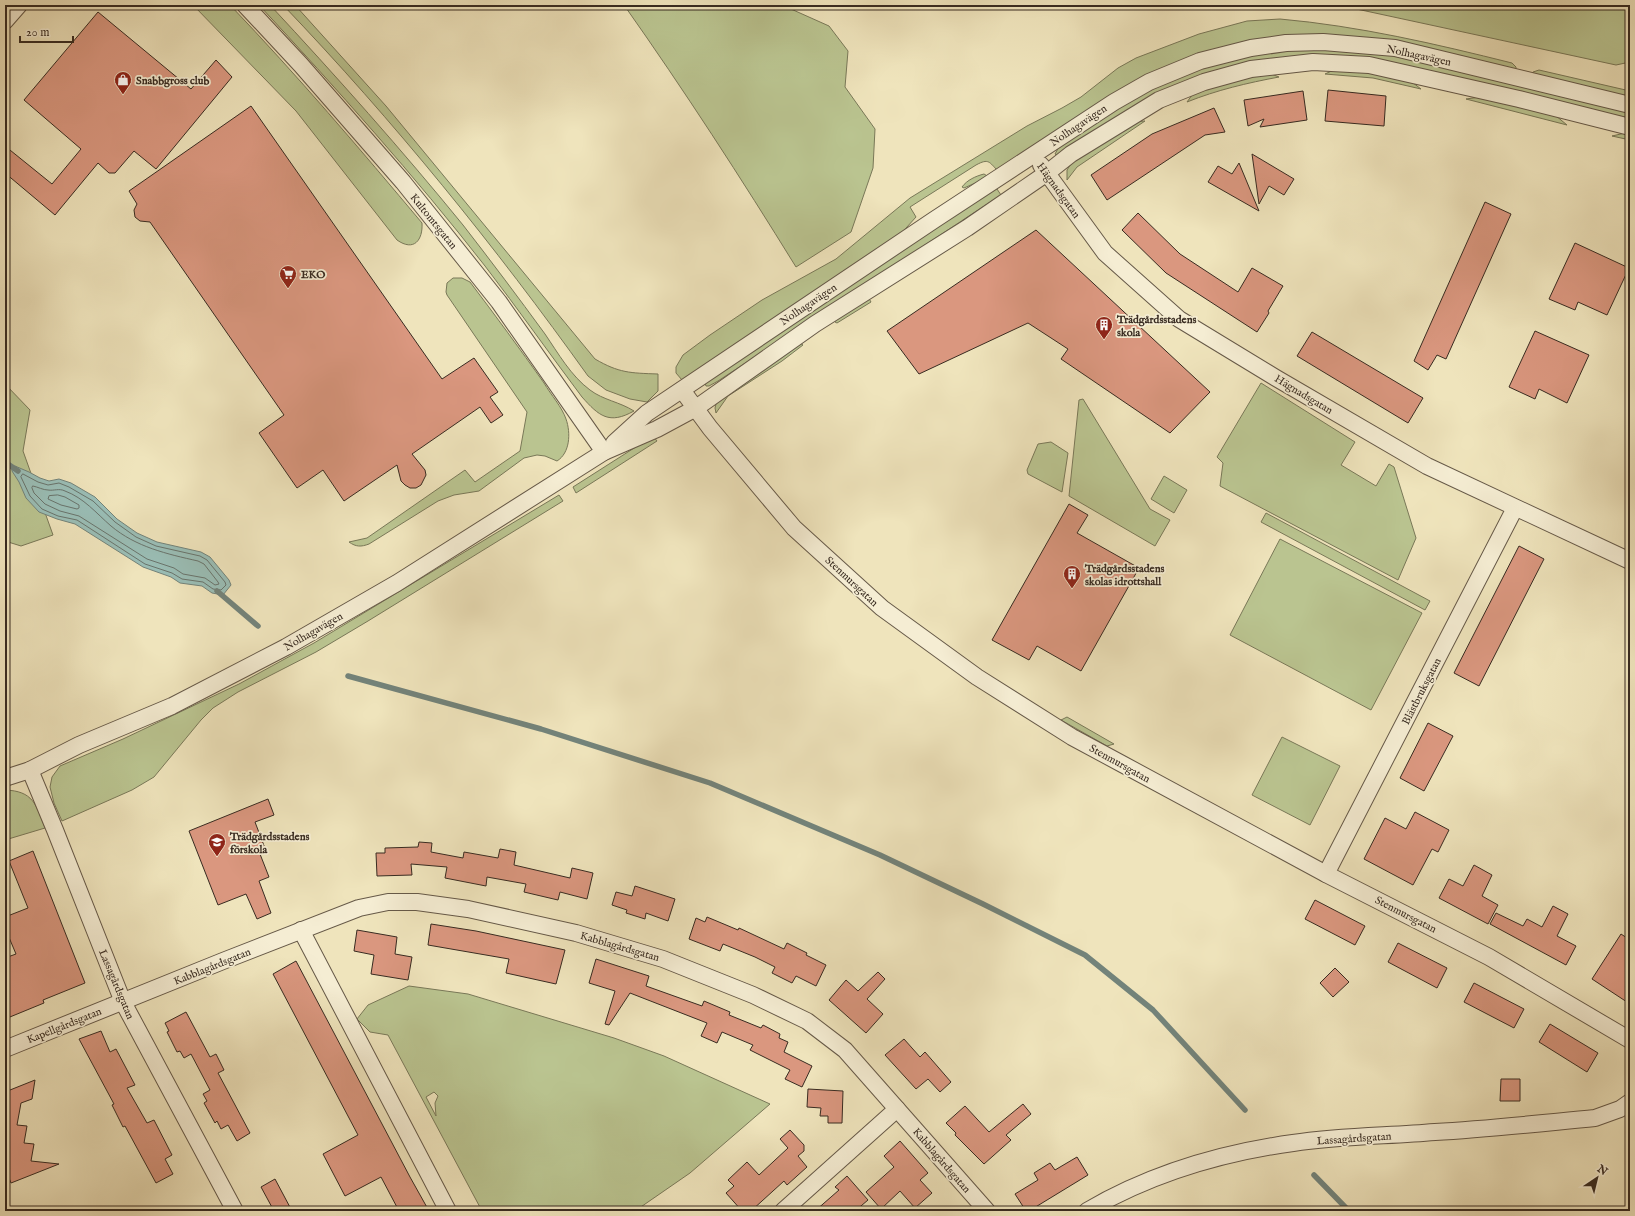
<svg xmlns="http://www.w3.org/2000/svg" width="1635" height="1216" viewBox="0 0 1635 1216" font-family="'IM FELL English',serif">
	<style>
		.green { fill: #bac490; stroke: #797858; fill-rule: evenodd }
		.water { fill: #9abeb6; stroke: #73837a }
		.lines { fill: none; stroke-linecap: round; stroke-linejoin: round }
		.shore { stroke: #69746c; stroke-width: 1 }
		.stream { stroke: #73837a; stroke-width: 5.5 }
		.building { fill: #da977f; stroke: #382b21 }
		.street-casing { stroke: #665948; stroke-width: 18 }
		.street { stroke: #f5edd3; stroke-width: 16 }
		.labels { text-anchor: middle; stroke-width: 3.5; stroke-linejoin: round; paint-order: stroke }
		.street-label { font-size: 11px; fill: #382b21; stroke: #f5edd3 }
		.poi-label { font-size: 11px; font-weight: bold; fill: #382b21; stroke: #f5edd3; text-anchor: start }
	</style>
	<rect width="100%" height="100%" fill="#efe4bc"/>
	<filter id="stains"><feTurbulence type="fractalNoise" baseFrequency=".005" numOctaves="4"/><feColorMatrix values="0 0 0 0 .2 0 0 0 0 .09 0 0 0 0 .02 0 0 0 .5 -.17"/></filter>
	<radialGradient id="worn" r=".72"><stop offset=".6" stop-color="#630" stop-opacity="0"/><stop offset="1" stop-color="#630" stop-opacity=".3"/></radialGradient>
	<g class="green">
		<path d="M 193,5 L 230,5 C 297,75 360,149 422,223 C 423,240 414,252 397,240 L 296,111 Z"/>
		<path d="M 259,5 L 270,5 C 336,76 402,150 463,225 C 491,261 518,297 545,334 C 558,353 571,376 590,390 C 603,400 620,402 634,411 C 609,425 599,416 582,397 C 549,353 518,309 485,266 C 414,175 337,89 259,5 Z"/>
		<path d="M 283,5 L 295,5 L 386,106 L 595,359 C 619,373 630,373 658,374 L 658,391 L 647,402 L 630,399 L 606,390 L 588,376 C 495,246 394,121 283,5 Z"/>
		<path d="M 624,5 L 782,5 L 829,26 L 848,51 L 845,87 L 875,129 L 873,168 L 851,232 L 796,267 C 741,178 684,90 624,5 Z"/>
		<polygon points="1338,5 1630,5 1630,62 1616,65"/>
		<path d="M 1280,19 C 1359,26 1436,44 1512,63 L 1516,67 L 1516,72 L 1397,43 L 1220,50 L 998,171 C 989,162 989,158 976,165 L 910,207 L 916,217 L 897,238 L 682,380 L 676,373 L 676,367 L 683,355 L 710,335 L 762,300 L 836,259 L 910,198 L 1027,126 L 1062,108 L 1081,97 L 1118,68 L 1136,58 L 1199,34 L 1247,21 Z"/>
		<polygon points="1289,48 1395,54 1630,112 1630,121 1391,63 1248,63 1058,156 1055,154 1060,145 1143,91 1210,63"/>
		<polygon points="1338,68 1408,79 1421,89 1373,78 1325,74"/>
		<polygon points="1539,70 1630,91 1630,100 1531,76 1533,72"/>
		<path d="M 1266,72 L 1279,77 C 1247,83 1217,90 1187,102 L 1195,91 Z"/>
		<polygon points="1480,97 1555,115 1567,125 1466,99"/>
		<polygon points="1145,121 1077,167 1067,180 1067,170 1074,159 1131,122"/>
		<polygon points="1625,133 1630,134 1630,140 1612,136"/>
		<path d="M 984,174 L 989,177 L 964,188 L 962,187 C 967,180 976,176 984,174 Z"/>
		<polygon points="995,186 1001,195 718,381 709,386 706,386 705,383"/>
		<path d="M 453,278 L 462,278 L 470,282 C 495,315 520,349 544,383 C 551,395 562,407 566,419 C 571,433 570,453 557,461 L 545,456 L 537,455 L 524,458 L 479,491 L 454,495 L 438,501 L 369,544 C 361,547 356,547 349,542 L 367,538 L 465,470 L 475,482 L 520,451 L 527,412 L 447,295 L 446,292 L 447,283 Z"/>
		<polygon points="867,295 871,302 837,323 835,322 835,319"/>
		<polygon points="800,343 803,345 782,361 728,396 716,413 715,408 717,400"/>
		<polygon points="1261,383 1355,442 1341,465 1376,486 1389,464 1394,467 1416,538 1398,580 1220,486 1223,463 1217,457"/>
		<polygon points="5,384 30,410 23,451 53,535 21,546 5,541"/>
		<polygon points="1083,399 1150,509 1170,520 1155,546 1069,496 1079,400"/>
		<polygon points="653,436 657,441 576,493 573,487"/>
		<polygon points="1051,442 1068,453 1062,492 1028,474 1027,470 1038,444"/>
		<polygon points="1164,476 1187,490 1174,513 1151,499"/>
		<polygon points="559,495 563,501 368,621 316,652 238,692 213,708 201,720 154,777 132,790 62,821 54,803 50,787 52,777 60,766 123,739 239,684 314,643"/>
		<polygon points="1266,513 1430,601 1425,610 1261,522"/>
		<polygon points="1280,539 1422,613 1371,710 1230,635"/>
		<polygon points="1067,717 1114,744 1107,746 1061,720"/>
		<polygon points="1282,737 1340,766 1310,825 1252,795"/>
		<path d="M 5,790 C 33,791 36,804 45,828 L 5,840 Z"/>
		<path d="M 409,986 L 468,994 L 614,1038 L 664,1056 L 770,1104 L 690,1173 L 635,1211 L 482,1211 L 388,1035 L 370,1032 L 357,1019 L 368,1005 ZM 434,1092 L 438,1096 L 435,1103 L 436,1116 L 426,1097 Z"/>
	</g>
	<polygon class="water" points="15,466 29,472 40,478 49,481 59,479 71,483 95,497 117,519 137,533 157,542 201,552 210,557 229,580 231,585 223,595 212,593 202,586 180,583 171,577 143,567 75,524 57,519 39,512 26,498 19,482 12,471 12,467"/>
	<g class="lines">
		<g class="shore">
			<polygon points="23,474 38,482 48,485 59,483 69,487 93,501 115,522 136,537 156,546 200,556 207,560 225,582 226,585 221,590 213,589 203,582 182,579 172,573 145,564 77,520 58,516 42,509 30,496 21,477"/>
			<path d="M 33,486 C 38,487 43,490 48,490 C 54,491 59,488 65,491 C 84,498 96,513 111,526 C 136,547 167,554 198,561 L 204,564 L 218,582 L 219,584 L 215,585 L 205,578 L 183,574 L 174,568 L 147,559 L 79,516 L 60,511 L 45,504 L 34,493 L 32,488 Z"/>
			<polygon points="58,495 65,497 79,505 79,508 77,509 61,505 48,499 49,496"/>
		</g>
		<g class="stream">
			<polyline points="5,462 18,471"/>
			<polyline points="217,591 258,626"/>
			<polyline points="348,676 541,729 710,783 880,855 983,904 1085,955 1153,1010 1245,1110"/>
			<polyline points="1314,1175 1349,1211"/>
		</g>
	</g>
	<g class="building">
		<polygon points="98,12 191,89 216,60 232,77 156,169 134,151 115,173 109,173 98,163 55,215 5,173 5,146 52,184 81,149 24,100"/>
		<polygon points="1328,90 1386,96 1384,126 1325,121"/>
		<polygon points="1303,91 1307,120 1260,127 1264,119 1248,126 1244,100"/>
		<polygon points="251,106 442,379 474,358 498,392 490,397 503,415 491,423 480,407 412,454 425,470 426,475 421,485 416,488 410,488 405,485 401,481 397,465 344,501 323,470 297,488 259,433 284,415 150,222 140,221 135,217 134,210 137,204 129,191"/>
		<polygon points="1214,108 1225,132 1205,135 1107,200 1091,175 1152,134"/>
		<polygon points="1252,154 1294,179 1284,195 1269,186 1259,204"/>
		<polygon points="1239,163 1259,211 1208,182 1218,166 1232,174"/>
		<polygon points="1485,202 1511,214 1446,359 1437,355 1428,370 1414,361"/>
		<polygon points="1138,213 1180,254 1238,292 1252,268 1283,286 1268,311 1269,313 1257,332 1166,273 1122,230"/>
		<polygon points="1036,230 1210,392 1170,433 1061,359 1068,349 1028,323 919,374 887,331"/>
		<polygon points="1575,243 1629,268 1607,315 1578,302 1575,310 1549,299"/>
		<polygon points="1535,331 1589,355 1567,403 1539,389 1535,399 1509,387"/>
		<polygon points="1312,332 1423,398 1408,423 1297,356"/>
		<polygon points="1069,504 1088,515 1077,533 1139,568 1081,671 1037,646 1029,660 992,640"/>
		<polygon points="1519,546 1544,559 1479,686 1454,673"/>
		<polygon points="1428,723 1453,736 1424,791 1400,778"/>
		<polygon points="268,799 274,815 255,822 266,851 260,854 269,877 259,881 271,913 257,919 246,894 218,905 189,831"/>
		<polygon points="1415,812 1449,830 1438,852 1432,849 1413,885 1364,859 1385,818 1406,829"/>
		<polygon points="419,842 432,843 431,852 463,858 464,852 498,858 500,849 516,852 514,865 570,878 572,868 593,873 587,899 560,892 558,900 524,892 526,884 487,877 486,886 445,878 447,867 411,864 412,875 377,876 376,853 385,853 385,848 418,847"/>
		<polygon points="33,851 85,983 43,1000 44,1003 5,1019 5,958 16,954 5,928 5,917 28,908 9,861"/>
		<polygon points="1474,865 1492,875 1482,896 1498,905 1488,924 1439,898 1449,879 1463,886"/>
		<polygon points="635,886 675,899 668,921 646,913 645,919 626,913 627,910 612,905 616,892 632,896"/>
		<polygon points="1315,900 1365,926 1355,945 1305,919"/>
		<polygon points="1553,906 1568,914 1557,936 1576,946 1566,965 1490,924 1496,913 1523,926 1527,919 1542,927"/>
		<polygon points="707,917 738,930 739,928 784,949 787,943 807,953 806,955 826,965 816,986 796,976 792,983 772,973 775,967 755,957 723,944 720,951 689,939 696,918 705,922"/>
		<polygon points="431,924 476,931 565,950 556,984 506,973 509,959 428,945"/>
		<polygon points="357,930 397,937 395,954 412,957 408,980 371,974 374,955 354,951"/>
		<polygon points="1621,934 1630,940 1630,1004 1592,979"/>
		<polygon points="1398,943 1447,968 1437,988 1388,962"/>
		<polygon points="596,959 649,976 646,986 702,1006 704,1001 730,1012 729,1015 761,1028 763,1025 780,1034 779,1038 788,1042 784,1052 812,1066 802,1087 785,1079 790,1070 750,1050 753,1045 722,1032 717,1043 701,1036 707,1023 630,993 609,1025 605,1024 615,991 589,983"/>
		<polygon points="296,961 410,1177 429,1211 399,1211 381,1177 345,1196 323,1154 358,1135 273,974"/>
		<polygon points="1335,968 1349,982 1333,997 1320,983"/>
		<polygon points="878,972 885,979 867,999 883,1014 866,1033 829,1000 846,980 858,991"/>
		<polygon points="1474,983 1524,1009 1514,1028 1464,1002"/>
		<polygon points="186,1012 210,1057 216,1054 224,1070 218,1073 250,1133 237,1141 228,1125 221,1129 217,1121 215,1123 204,1103 207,1101 203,1094 210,1090 191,1054 184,1058 180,1051 177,1052 167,1032 169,1031 165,1023"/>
		<polygon points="1550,1024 1598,1053 1587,1072 1539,1042"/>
		<polygon points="101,1031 110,1052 116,1049 135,1085 127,1088 147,1123 154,1120 172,1155 165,1159 173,1174 156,1183 125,1126 123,1127 112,1105 114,1104 79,1039"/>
		<polygon points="904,1039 920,1057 925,1052 951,1082 940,1092 928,1079 916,1089 885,1055"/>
		<polygon points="1501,1079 1520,1079 1520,1101 1500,1101"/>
		<polygon points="35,1080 32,1099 21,1103 17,1125 27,1126 24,1143 34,1144 31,1161 59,1164 11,1183 5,1168 5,1092"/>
		<polygon points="808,1089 843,1091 842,1123 828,1123 828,1116 820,1116 821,1108 807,1107"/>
		<polygon points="1023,1104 1031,1114 1006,1135 1011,1140 984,1164 955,1135 956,1133 946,1123 965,1106 989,1132"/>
		<polygon points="790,1130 804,1145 804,1151 798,1156 807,1167 787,1185 784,1181 751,1211 742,1211 726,1193 734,1186 728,1180 747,1162 759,1175 788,1148 780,1139"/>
		<polygon points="900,1141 928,1173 920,1180 932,1193 915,1208 900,1191 881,1209 866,1192 894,1167 884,1156"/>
		<polygon points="1077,1157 1088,1175 1029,1211 1026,1211 1015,1194 1038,1180 1034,1173 1050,1163 1055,1170"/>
		<polygon points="847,1176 868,1200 855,1211 815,1211 839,1190 835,1187"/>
		<polygon points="275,1179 292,1211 274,1211 261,1187"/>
	</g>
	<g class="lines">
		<defs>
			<g id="street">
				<polyline points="245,5 301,65 403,182 499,302 604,452"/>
				<polyline points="5,21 19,5"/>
				<polyline points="1041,165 1105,253 1179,319 1276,378 1427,466 1630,561"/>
				<polyline points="682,390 710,428 794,528 882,608 977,677 1072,737 1124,765 1326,874 1489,957 1630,1040"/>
				<polyline points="614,443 647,413 934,220 1114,102 1149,82 1200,61 1251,48 1286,43 1323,42 1395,48 1630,105"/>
				<polyline points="30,770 55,830 123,1002 235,1211"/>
				<polyline points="5,778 30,770 79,745 172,706 286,647 397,583 604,452 657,429 696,408 815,324 967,228 1047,173 1071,154 1159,100 1204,82 1251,69 1313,62 1369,65 1519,99 1630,127"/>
				<polyline points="1326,874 1515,508"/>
				<polyline points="301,930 448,1211"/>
				<polyline points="5,1049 223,961 359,908 388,902 417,902 468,909 576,933 663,959 753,995 807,1021 845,1050 987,1211"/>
				<polyline points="783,1211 897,1109"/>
				<path d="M 1087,1211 C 1150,1174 1221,1153 1293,1143 C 1340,1136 1388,1136 1435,1132 C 1488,1129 1542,1123 1595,1118 L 1620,1109 L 1630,1102"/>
			</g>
		</defs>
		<use href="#street" class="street-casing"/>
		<use href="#street" class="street"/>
	</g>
	<defs>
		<symbol id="shop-pin" viewBox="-11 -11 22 30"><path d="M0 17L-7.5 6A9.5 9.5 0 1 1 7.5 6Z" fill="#8f2418" stroke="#f5edd3"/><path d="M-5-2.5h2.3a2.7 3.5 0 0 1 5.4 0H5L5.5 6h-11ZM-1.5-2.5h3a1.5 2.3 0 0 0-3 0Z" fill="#fff"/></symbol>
		<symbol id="supermarket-pin" viewBox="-11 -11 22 30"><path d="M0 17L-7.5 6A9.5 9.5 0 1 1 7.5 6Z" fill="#8f2418" stroke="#f5edd3"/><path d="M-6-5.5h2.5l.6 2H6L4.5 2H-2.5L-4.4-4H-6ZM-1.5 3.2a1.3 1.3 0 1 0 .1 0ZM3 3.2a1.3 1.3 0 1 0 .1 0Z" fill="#fff"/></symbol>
		<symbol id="building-pin" viewBox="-11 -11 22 30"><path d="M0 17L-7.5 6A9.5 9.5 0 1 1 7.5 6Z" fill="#8f2418" stroke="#f5edd3"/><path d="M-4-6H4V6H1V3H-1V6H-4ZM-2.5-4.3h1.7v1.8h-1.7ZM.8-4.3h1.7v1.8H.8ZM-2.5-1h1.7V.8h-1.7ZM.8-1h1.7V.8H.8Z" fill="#fff"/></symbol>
		<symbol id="school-pin" viewBox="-11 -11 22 30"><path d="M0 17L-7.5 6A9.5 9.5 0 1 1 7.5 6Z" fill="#8f2418" stroke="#f5edd3"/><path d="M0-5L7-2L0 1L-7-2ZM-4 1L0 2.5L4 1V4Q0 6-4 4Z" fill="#fff"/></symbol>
	</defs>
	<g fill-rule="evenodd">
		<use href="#shop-pin" x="113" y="70" width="20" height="27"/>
		<use href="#supermarket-pin" x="278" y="264" width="20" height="27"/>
		<use href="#building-pin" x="1094" y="315" width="20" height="27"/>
		<use href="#building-pin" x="1062" y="564" width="20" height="27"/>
		<use href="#school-pin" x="207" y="832" width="20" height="27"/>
	</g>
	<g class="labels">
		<g class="street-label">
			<text transform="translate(1419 55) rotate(12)" y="4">Nolhagavägen</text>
			<text transform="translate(1078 125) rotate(-34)" y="4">Nolhagavägen</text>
			<text transform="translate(1059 190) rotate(54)" y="4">Hägnadsgatan</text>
			<text transform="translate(434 221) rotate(51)" y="4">Kultomtsgatan</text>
			<text transform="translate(808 304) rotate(-34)" y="4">Nolhagavägen</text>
			<text transform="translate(1304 394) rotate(31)" y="4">Hägnadsgatan</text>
			<text transform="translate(852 581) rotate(43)" y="4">Stenmursgatan</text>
			<text transform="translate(313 631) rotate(-30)" y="4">Nolhagavägen</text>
			<text transform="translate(1421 691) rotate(-63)" y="4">Blästbruksgatan</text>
			<text transform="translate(1120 763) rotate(29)" y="4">Stenmursgatan</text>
			<text transform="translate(1406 914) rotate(27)" y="4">Stenmursgatan</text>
			<text transform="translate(620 946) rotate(16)" y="4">Kabblagårdsgatan</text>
			<text transform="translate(212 966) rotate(-22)" y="4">Kabblagårdsgatan</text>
			<text transform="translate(117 984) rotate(67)" y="4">Lassagårdsgatan</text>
			<text transform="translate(64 1025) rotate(-22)" y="4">Kapellgårdsgatan</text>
			<text transform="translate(1354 1138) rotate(-4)" y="4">Lassagårdsgatan</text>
			<text transform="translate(942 1160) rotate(49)" y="4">Kabblagårdsgatan</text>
		</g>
		<g class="poi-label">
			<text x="136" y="84">Snabbgross club</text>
			<text x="301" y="278">EKO</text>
			<text x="1117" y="323">Trädgårdsstadens<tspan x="1117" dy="13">skola</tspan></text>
			<text x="1085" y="572">Trädgårdsstadens<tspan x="1085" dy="13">skolas idrottshall</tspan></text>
			<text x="230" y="840">Trädgårdsstadens<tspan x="230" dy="13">förskola</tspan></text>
		</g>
	</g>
	<rect width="1635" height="1216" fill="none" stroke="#efe4bc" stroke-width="20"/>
	<rect x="6" y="6" width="1623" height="1204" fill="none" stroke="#382b21" stroke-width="2"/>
	<rect x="10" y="10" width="1615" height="1196" fill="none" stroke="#382b21"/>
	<g transform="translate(1597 1178) rotate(35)" stroke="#f5edd3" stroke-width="3" paint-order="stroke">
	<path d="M0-3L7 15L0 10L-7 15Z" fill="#382b21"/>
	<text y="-6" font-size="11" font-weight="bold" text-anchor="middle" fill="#382b21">N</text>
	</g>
	<path d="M20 36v6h53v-6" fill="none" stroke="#382b21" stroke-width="2"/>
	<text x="26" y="36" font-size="12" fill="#382b21" stroke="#f5edd3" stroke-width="3" paint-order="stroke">20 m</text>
	<rect width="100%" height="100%" filter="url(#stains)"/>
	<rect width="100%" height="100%" fill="url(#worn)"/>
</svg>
